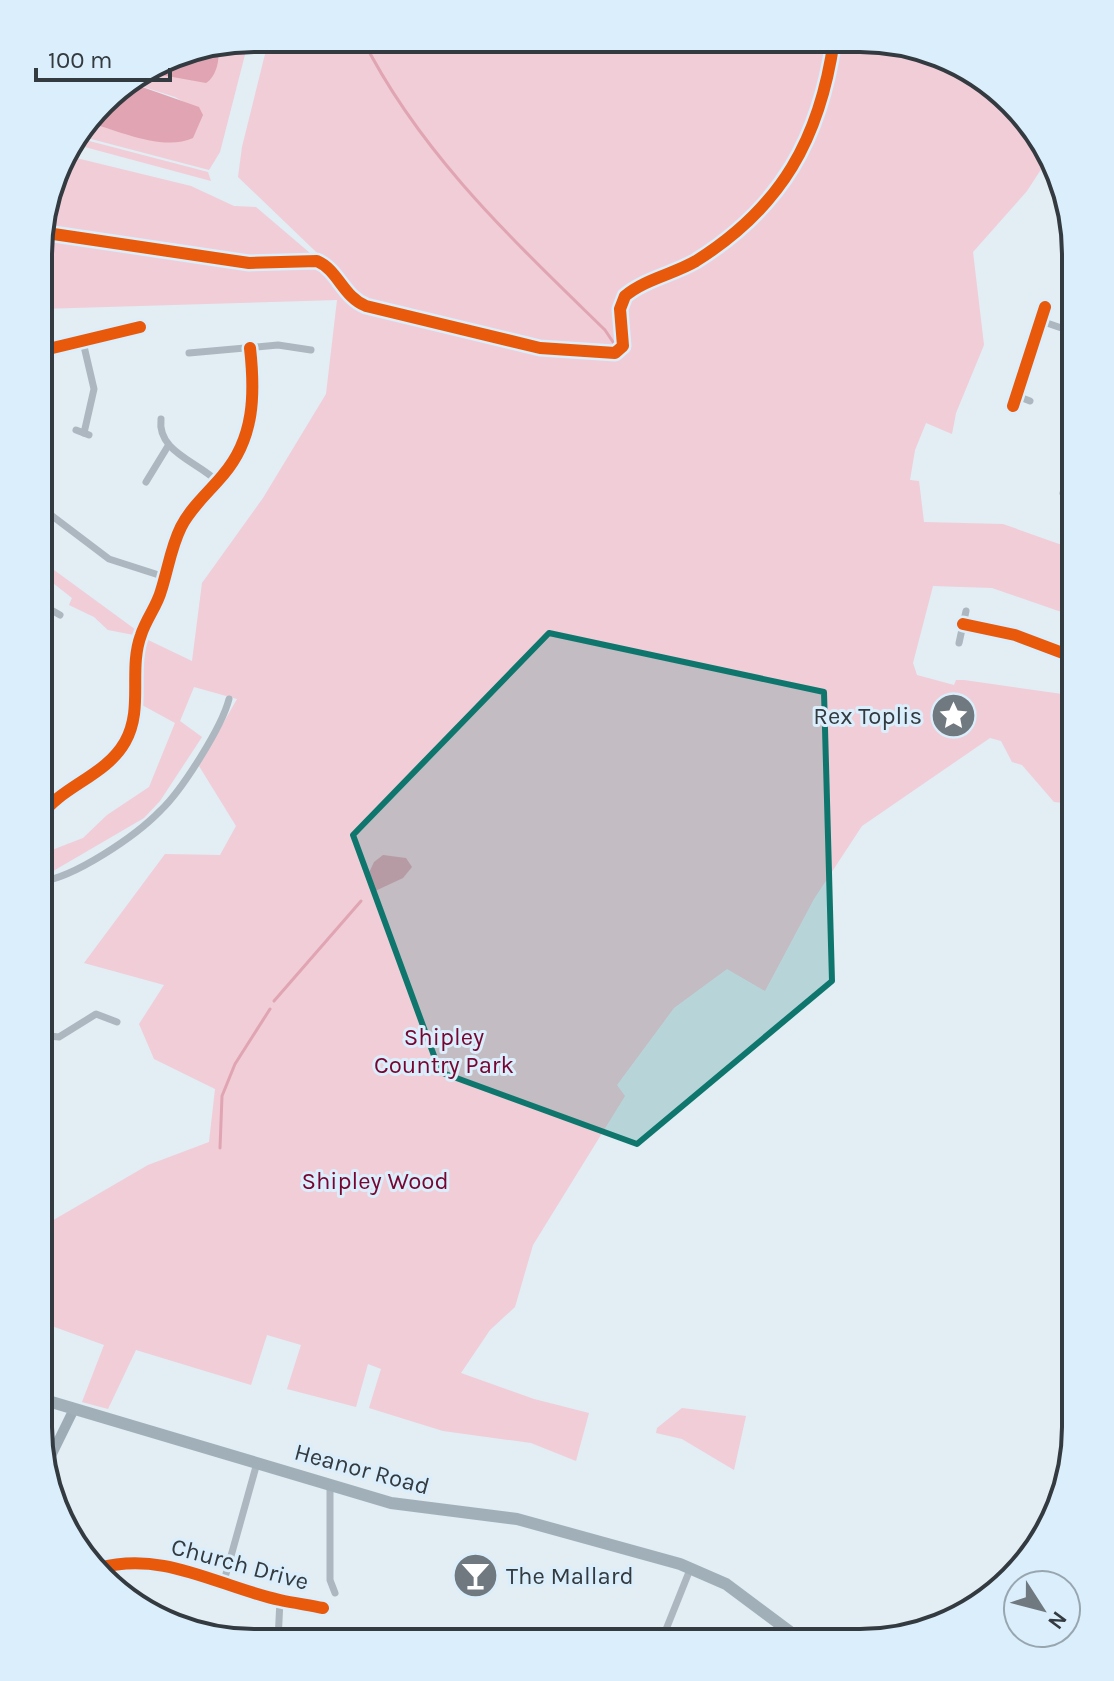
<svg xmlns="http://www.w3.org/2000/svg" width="1114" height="1681" viewBox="0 0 1114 1681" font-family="Karla,sans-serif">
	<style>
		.green { fill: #f0cdd7 }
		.water { fill: #e0a4b2 }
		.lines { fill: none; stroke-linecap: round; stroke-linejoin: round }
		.stream { stroke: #e0a4b2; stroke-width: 3 }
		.street { stroke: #acb7bf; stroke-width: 7 }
		.secondary { stroke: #9eacb6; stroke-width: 10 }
		.primary { stroke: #a1b0b8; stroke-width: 12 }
		.cycleway-casing { stroke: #dbeefb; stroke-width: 17 }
		.cycleway { stroke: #e8590c; stroke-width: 12 }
		.marked { fill: #0f766e; fill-opacity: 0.2; stroke: #0f766e; stroke-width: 6; stroke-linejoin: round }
		.labels { text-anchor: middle; stroke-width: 6; stroke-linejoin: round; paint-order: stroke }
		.poi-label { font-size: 24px; fill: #333a40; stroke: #dbeefb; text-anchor: end }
		.park-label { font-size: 24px; fill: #760631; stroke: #dbeefb }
		.street-label { font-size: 24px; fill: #333a40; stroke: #dbeefb }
		.rim { fill: none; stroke: #333a40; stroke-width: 4 }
	</style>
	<rect width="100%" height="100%" fill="#e2edf4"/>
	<g class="green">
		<polygon points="269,38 889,40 992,83 1049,157 1027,191 973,252 984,345 956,413 952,434 926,423 915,450 910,480 919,481 924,522 1003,524 1076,550 1076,617 992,588 933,586 913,663 917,675 954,685 956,680 964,680 1076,696 1076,804 1054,802 1022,765 1012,762 1001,741 990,738 862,826 814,899 765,991 727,969 674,1008 617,1085 625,1096 533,1245 515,1307 490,1330 461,1373 534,1399 589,1413 576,1461 531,1443 443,1431 369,1408 381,1369 368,1364 356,1407 287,1389 301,1345 267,1335 251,1385 136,1350 108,1409 82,1402 104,1345 38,1321 38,1229 148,1165 209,1142 215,1089 154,1059 139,1024 164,985 84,963 165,854 220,855 236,826 199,766 237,699 194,687 180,721 202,737 160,801 144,818 48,874 39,876 39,855 83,838 107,815 149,787 175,723 142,705 142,657 146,639 192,661 202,583 263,498 326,394 337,300 40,309 40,235 251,266 315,262 329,271 327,277 334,283 337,272 238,177 242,147"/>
		<polygon points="249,39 220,152 209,170 76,135 87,122 158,140 196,109 175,97 128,82 153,68 211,76 216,44"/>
		<polygon points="74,137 208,172 211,181 70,143"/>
		<polygon points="64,155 191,186 234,206 256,207 317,259 272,263 242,261 40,230"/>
		<polygon points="39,559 136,630 134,635 108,630 94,617 69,605 72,598 39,572"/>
		<polygon points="682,1408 746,1416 734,1470 682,1439 656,1433 657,1428"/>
	</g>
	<g class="water">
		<path d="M 216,44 C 222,57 216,77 206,83 L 145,72 L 184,50 Z"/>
		<path d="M 128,82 L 199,107 L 203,115 L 193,138 C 163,152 117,130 87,122 L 112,91 Z"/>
		<polygon points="383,855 406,858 412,867 403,878 373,892 367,877 374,862"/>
	</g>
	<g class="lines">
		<g class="stream">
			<path d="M 362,38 C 420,154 514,241 605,330 L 615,345"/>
			<polyline points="274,1001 361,901"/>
			<polyline points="220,1148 222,1096 235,1064 270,1009"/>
		</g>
		<g class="street">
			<polyline points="1041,321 1076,333"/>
			<polyline points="83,342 94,389 84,433"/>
			<polyline points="40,351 140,327"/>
			<polyline points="189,353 278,345 311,350"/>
			<polyline points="1017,396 1030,401"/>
			<polyline points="1013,406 1045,307"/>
			<path d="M 161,419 C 157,451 196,461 217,481"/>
			<polyline points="76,430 89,435"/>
			<polyline points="146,482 168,446"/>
			<polyline points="1076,497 1063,493 1076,457"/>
			<polyline points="39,506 109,559 165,577 182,524 226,471 245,436 253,401 250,348"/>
			<polyline points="39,603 60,615"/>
			<polyline points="963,624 1015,635 1076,658"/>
			<polyline points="959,643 966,611"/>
			<polyline points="39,681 44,667"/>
			<path d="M 39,882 C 74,878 136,836 161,810 C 182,790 222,727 229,699"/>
			<polyline points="39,1035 59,1037 96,1014 117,1022"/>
			<polyline points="330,1485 330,1580 335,1593"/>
			<path d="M 99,1568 C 164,1550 219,1587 280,1600 C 294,1603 308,1605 323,1608"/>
			<polyline points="224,1581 257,1463"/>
			<polyline points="278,1641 280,1600"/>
			<polyline points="661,1642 691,1567"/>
		</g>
		<g class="secondary">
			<path d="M 39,818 C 59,789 93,782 115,757 C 144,722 128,684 138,645 C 144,621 159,601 165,577"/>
			<polyline points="46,1466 74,1409"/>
		</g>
		<polyline class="primary" points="38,1398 391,1503 517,1519 680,1564 726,1584 805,1643"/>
		<defs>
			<g id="cycleway">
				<path d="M 40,232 L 249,263 L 317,261 C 338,270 343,297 366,306 L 540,348 L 615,353 L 623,346 L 620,309 L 625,296 C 645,279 674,274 696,261 C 782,207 820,138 834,40"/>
				<polyline points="40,351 140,327"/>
				<polyline points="1013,406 1045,307"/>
				<polyline points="963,624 1015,635 1076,658"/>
				<path d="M 39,818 C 62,785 105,777 125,742 C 144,709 128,670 141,635 C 146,619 157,606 161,591 C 168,569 171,547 181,527 C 191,507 209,492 223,475 C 255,438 255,393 250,348"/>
				<path d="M 99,1568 C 164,1550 219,1587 280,1600 C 294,1603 308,1605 323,1608"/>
			</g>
		</defs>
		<use href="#cycleway" class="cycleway-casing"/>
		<use href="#cycleway" class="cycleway"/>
	</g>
	<path class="marked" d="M 549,633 L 824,692 L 832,981 L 637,1144 L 440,1072 L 353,835 Z"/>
	<defs>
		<symbol id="sight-disc" viewBox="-11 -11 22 22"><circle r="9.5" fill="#70797f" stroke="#dbeefb"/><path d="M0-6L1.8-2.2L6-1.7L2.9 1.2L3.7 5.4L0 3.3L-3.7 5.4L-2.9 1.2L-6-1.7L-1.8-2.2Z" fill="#fff"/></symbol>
		<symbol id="bar-disc" viewBox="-11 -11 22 22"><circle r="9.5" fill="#70797f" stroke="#dbeefb"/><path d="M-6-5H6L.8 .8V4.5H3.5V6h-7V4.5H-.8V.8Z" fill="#fff"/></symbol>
	</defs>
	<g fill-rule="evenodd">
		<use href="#sight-disc" x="928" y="690" width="51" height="51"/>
		<use href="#bar-disc" x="450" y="1550" width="51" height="51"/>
	</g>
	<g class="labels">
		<g class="poi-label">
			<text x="922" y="724">Rex Toplis</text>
			<text x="506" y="1584" text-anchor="start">The Mallard</text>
		</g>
		<g class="park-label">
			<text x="444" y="1045">Shipley<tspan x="444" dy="28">Country Park</tspan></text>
			<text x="375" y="1189">Shipley Wood</text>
		</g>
		<g class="street-label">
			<text transform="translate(362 1469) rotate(15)" y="8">Heanor Road</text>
			<text transform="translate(240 1564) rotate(15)" y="8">Church Drive</text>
		</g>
	</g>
	<path d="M0 0H1114V1681H0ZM254 52H860A202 202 0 0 1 1062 254V1427A202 202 0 0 1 860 1629H254A202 202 0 0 1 52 1427V254A202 202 0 0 1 254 52Z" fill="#dbeefb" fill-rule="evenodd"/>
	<path class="rim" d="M254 52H860A202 202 0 0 1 1062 254V1427A202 202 0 0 1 860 1629H254A202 202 0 0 1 52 1427V254A202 202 0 0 1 254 52Z"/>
	<g transform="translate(1042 1609) rotate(126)"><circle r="38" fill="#dbeefb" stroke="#98a6b0" stroke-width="2"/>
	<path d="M0-6L14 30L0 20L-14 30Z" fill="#70797f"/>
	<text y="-12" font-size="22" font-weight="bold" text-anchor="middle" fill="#333a40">N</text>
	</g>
	<path d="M36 68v12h134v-12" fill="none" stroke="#333a40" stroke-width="4"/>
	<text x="48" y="68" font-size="24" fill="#333a40" stroke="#dbeefb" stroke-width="6" paint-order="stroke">100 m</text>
</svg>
